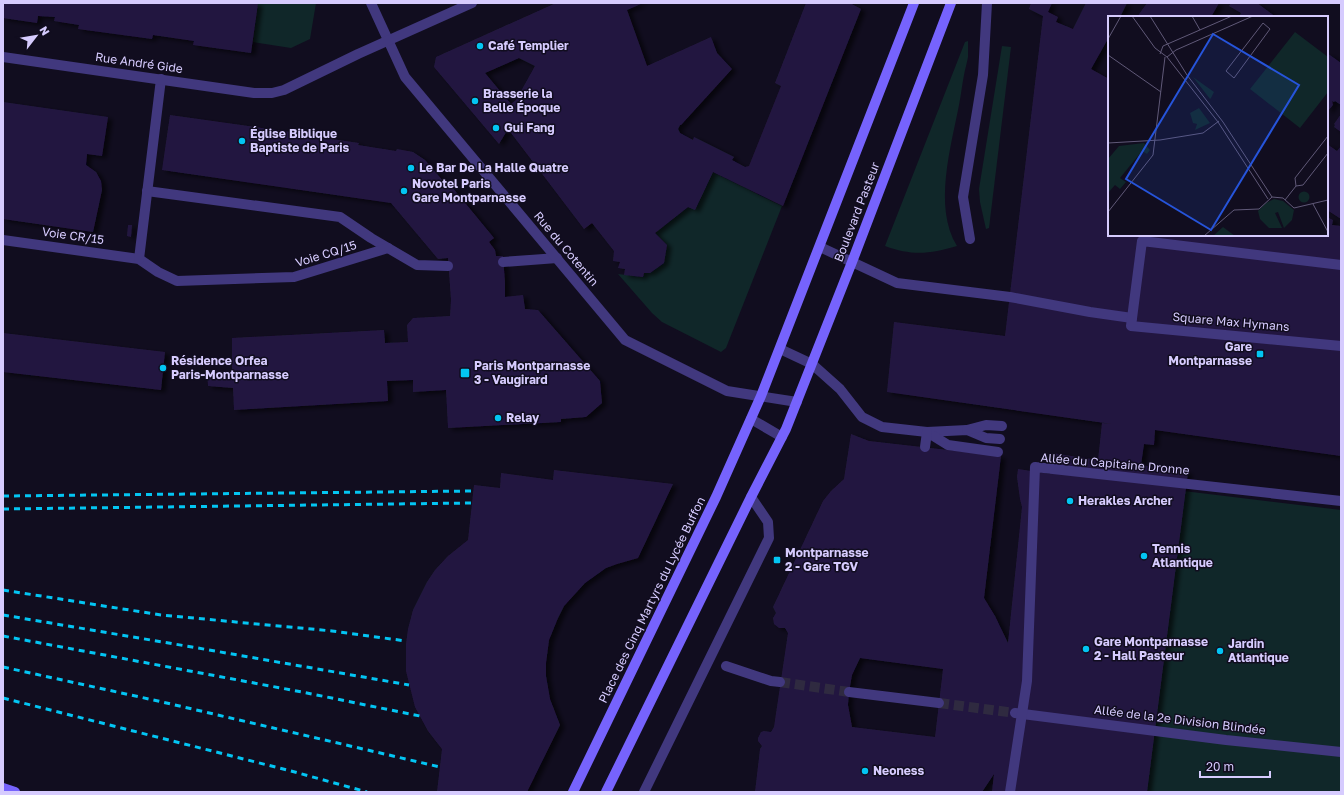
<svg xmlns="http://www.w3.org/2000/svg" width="1344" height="795" viewBox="0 0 1344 795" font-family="'Golos Text',sans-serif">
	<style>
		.green { fill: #102729 }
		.building { fill: #241940; fill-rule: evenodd; filter: url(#shadow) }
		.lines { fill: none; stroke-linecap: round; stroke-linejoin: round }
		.pedestrian-tunnel { stroke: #2f2a40; stroke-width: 10; stroke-dasharray: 10 5; stroke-linecap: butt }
		.service { stroke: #41387e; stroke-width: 10 }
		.pedestrian { stroke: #41387e; stroke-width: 10 }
		.minor { stroke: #41387e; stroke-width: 10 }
		.secondary { stroke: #7663fd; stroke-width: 10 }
		.rail { stroke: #03c5f3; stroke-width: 3; stroke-dasharray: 6 5; stroke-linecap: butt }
		.poi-dot { fill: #03c5f3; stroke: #110d1f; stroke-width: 1.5 }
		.labels { text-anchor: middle; stroke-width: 3; stroke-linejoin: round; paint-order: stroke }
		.poi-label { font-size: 12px; font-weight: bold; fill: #d6cbfe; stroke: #110d1f; text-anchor: start }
		.street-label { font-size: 12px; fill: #d6cbfe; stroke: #110d1f }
		.inset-road { fill: none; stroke: #605978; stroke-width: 1 }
		.view { fill: #2654da; fill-opacity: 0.15; stroke: #2654da; stroke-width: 2 }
		.inset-edge { fill: none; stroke: #d6cbfe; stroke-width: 2 }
	</style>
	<defs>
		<filter id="shadow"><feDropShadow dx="4.5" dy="2.5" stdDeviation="2" flood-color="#0009"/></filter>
	</defs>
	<rect width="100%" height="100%" fill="#110d1f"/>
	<g class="green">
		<polygon points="258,3 316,3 310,39 291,48 253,42"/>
		<path d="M 968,41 C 968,46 968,52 968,57 C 967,63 965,69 964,75 C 962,85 961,95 959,105 C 951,147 933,207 957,246 C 930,254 912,256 885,246 L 965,42 Z"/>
		<polygon points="1002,46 1011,47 989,228 986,229 980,202 979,189"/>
		<polygon points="713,172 782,206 726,348 721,352 662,322 652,313 618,274 643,277 644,273 650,273 664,263 667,245 655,233 688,207"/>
		<polygon points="1118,483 1341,510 1341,792 1081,792"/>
	</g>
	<g class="building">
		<polygon points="3,3 258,3 251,53 193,45 194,41 153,35 152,39 78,29 79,25 54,21 55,17 38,16 37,23 3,18"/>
		<path d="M 556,3 L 643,3 L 627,10 L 647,66 L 711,37 L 717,53 L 732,69 L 681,125 L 680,125 L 678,129 L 680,133 L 693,140 L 694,137 L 734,157 L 732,160 L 745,167 L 749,166 L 781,86 L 775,83 L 806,3 L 850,3 L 861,9 L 783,206 L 713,172 L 695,210 L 688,207 L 655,233 L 667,245 L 664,263 L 650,273 L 644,273 L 643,277 L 624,275 L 625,269 L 618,268 L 620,262 L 613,261 L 614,251 L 592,223 L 584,229 L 508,129 L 499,144 L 434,67 L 436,57 ZM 519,58 L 535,66 L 516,100 L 511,104 L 485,73 Z"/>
		<path d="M 1031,3 L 1052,3 L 1048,12 L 1058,17 L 1056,22 L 1073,29 L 1086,3 L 1127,3 L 1120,17 L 1109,17 L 1109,37 L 1091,69 L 1109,79 L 1109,235 L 1327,235 L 1327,217 L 1333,220 L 1332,225 L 1341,226 L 1341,456 L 1155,430 L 1154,445 L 1144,444 L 1141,465 L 1188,472 L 1147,792 L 992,792 L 994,774 L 982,792 L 755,792 L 760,749 L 762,746 L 758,741 L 758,738 L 761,732 L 764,731 L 771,732 L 774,727 L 788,633 L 785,628 L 779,628 L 774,624 L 773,618 L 776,613 L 773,607 L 823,501 L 831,491 L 844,479 L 851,434 L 869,441 L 1001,456 L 984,598 L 995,616 L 1008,643 L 1022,507 L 1020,499 L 1017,477 L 1018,469 L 1050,474 L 1052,453 L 1098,460 L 1102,423 L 1112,424 L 887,392 L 894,322 L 1005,336 L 1043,16 L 1029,9 ZM 860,658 L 943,669 L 935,737 L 852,727 L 848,705 L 849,692 L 852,675 Z"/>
		<polygon points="1147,3 1219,3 1211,17 1137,17"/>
		<polygon points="1231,3 1257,3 1276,17 1239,17 1241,13 1229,6"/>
		<polygon points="1327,53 1341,63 1341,105 1335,101 1334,102 1332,101 1333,105 1327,112"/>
		<polygon points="3,102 108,117 102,156 87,154 86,165 96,172 101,181 102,190 93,232 3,219"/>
		<polygon points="1341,114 1341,132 1334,127 1335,125 1334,124"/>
		<polygon points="170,115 319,136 318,137 359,143 358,145 396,151 397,149 413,152 425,160 450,189 452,187 494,238 489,242 495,250 496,256 503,256 505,283 505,297 523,295 525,309 538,310 600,381 602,403 586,417 561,419 561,422 448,428 446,390 413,392 413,380 387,381 388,401 234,410 233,388 208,386 207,370 232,372 232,338 384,330 385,343 408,342 407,325 413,318 450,316 451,300 448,258 438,259 391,203 162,170"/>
		<polygon points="1327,144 1337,151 1341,146 1341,219 1327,210"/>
		<polygon points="128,225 132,225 131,237 127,236"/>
		<polygon points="3,333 165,352 161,390 3,372"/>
		<polygon points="554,470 673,484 638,558 617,564 606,568 585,583 564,606 558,618 549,640 546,663 546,676 550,699 560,725 527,792 437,792 442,749 428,731 415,707 406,671 406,644 408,629 413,610 427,582 435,570 448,556 468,540 474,485 500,488 501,473 553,480"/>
	</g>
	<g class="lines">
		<g class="pedestrian-tunnel">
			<polyline points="780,682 849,692"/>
			<polyline points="939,703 1015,713"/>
		</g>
		<g class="service">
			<polyline points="147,191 340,217 371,238 417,265 448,266"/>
			<polyline points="970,239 963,197 983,75 987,3"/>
			<polyline points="3,240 139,259 158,272 177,281 294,277 388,248"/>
			<polyline points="820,247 897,283 1010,297 1090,312 1132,318"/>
			<polyline points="139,259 161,79"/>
			<polyline points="503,262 557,258"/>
			<polyline points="780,349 812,364 840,389 862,417 882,427 927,432 967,430 986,438 1000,439"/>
			<polyline points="751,419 782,437"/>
			<polyline points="967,430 986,425 1002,426"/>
			<polyline points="927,432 948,445 998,452"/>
			<polyline points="925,447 927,432"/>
			<polyline points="644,792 769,538 768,522 751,497"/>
		</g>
		<g class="pedestrian">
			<polyline points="726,666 771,681 780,682"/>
			<polyline points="849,692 939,703"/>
			<polyline points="1015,713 1226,740 1341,752"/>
			<polyline points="1010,792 1027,681 1035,467 1341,501"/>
		</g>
		<g class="minor">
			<polyline points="371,3 405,77 625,340 727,391 797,402"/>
			<polyline points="3,57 254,93 272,93 284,90 358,54 472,3"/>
			<polyline points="1341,265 1142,241 1131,326 1341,346"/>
		</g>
		<g class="secondary">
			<polyline points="3,788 15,792"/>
			<polyline points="573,792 716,497 761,396 914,3"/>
			<polyline points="606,792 751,497 786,429 852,262 951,3"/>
		</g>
		<g class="rail">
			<polyline points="3,496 473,491"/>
			<polyline points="3,509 472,503"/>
			<polyline points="3,590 161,615 332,631 406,641"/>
			<polyline points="3,615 192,647 409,685"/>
			<polyline points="3,636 302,692 420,716"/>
			<polyline points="3,667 158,701 440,767"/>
			<polyline points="3,698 291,771 367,792"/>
		</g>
	</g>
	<g class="poi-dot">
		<circle cx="480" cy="46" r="4"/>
		<circle cx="475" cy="101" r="4"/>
		<circle cx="496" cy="128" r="4"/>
		<circle cx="242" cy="141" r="4"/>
		<circle cx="411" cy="168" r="4"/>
		<circle cx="404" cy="191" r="4"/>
		<rect x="1256" y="350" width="8" height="8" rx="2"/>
		<circle cx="163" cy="368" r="4"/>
		<rect x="460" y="368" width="10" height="10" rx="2"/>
		<circle cx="498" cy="418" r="4"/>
		<circle cx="1070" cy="501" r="4"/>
		<circle cx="1144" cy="556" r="4"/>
		<rect x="773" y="556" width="8" height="8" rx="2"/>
		<circle cx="1086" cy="649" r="4"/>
		<circle cx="1220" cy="651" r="4"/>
		<circle cx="865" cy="771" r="4"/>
	</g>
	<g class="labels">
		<g class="poi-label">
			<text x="488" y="50">Café Templier</text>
			<text x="483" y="98">Brasserie la<tspan x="483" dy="14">Belle Époque</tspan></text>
			<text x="504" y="132">Gui Fang</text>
			<text x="250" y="138">Église Biblique<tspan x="250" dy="14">Baptiste de Paris</tspan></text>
			<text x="419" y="172">Le Bar De La Halle Quatre</text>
			<text x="412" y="188">Novotel Paris<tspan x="412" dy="14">Gare Montparnasse</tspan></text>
			<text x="1252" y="351" text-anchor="end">Gare<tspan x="1252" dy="14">Montparnasse</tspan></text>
			<text x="171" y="365">Résidence Orfea<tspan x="171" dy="14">Paris-Montparnasse</tspan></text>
			<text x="474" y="370">Paris Montparnasse<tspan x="474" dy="14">3 - Vaugirard</tspan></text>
			<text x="506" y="422">Relay</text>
			<text x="1078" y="505">Herakles Archer</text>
			<text x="1152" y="553">Tennis<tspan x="1152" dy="14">Atlantique</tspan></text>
			<text x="785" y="557">Montparnasse<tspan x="785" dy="14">2 - Gare TGV</tspan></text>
			<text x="1094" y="646">Gare Montparnasse<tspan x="1094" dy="14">2 - Hall Pasteur</tspan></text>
			<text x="1228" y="648">Jardin<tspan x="1228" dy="14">Atlantique</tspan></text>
			<text x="873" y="775">Neoness</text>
		</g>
		<g class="street-label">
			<text transform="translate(139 63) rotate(8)" y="4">Rue André Gide</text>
			<text transform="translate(857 212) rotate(-69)" y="4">Boulevard Pasteur</text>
			<text transform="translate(73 236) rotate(8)" y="4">Voie CR/15</text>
			<text transform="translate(566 249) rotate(50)" y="4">Rue du Cotentin</text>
			<text transform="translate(326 254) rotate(-17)" y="4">Voie CQ/15</text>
			<text transform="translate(1231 322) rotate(5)" y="4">Square Max Hymans</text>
			<text transform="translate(1115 464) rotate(5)" y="4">Allée du Capitaine Dronne</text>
			<text transform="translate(652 600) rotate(-64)" y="4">Place des Cinq Martyrs du Lycée Buffon</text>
			<text transform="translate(1180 720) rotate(7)" y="4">Allée de la 2e Division Blindée</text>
		</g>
	</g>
	<g transform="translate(1108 16)">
		<rect width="220" height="220" fill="#110d1f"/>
		<path d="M 187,16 L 220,41 L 220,76 L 192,112 L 142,73 ZM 85,61 L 106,76 L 103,82 L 102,83 ZM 91,92 L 102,107 L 87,114 L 89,108 L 85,107 L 82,97 ZM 36,127 L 42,134 L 39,138 L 34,135 L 12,162 L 18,166 L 12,173 L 7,169 L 0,177 L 0,143 L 11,130 ZM190.5 181a5.5 5.5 0 1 1 11 0a5.5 5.5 0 1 1-11 0ZM 166,183 L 175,185 L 186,194 L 184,204 L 176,212 L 170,196 L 167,197 L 174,212 L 161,212 L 152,203 L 150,195 L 158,187 ZM 115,211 L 127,220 L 105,220 Z" fill="#102729"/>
		<path class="inset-road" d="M 24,0 L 47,32 L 59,41 L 68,34 L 145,0M 42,0 L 79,59 L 115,106 L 164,181M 84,0 L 92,14M 155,7 L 162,13 L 126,62 L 118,55 ZM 0,23 L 13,0M 52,38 L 55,30 L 124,0M 0,39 L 53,76M 59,41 L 110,106 L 160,183M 0,127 L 52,124 L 95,117 L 111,105M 188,170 L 187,162 L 220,120M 177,184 L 188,170 L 195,169 L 220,137M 205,188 L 220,216M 0,196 L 45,139 L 57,41M 96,220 L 126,194 L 151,193 L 164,181 L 175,182 L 186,192 L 220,184"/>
		<path class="view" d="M 105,18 L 191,69 L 103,214 L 18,163 Z"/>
		<rect width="220" height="220" class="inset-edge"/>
	</g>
	<rect width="1344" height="795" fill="none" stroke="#d6cbfe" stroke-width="8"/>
	<g transform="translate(36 36) rotate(59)" stroke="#110d1f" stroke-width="3" paint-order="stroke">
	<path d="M0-3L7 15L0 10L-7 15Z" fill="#d6cbfe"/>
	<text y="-6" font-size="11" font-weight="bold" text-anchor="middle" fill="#d6cbfe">N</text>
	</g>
	<path d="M1200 771v6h70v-6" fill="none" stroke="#d6cbfe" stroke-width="2"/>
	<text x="1206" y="771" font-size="12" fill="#d6cbfe" stroke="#110d1f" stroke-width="3" paint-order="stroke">20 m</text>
</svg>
